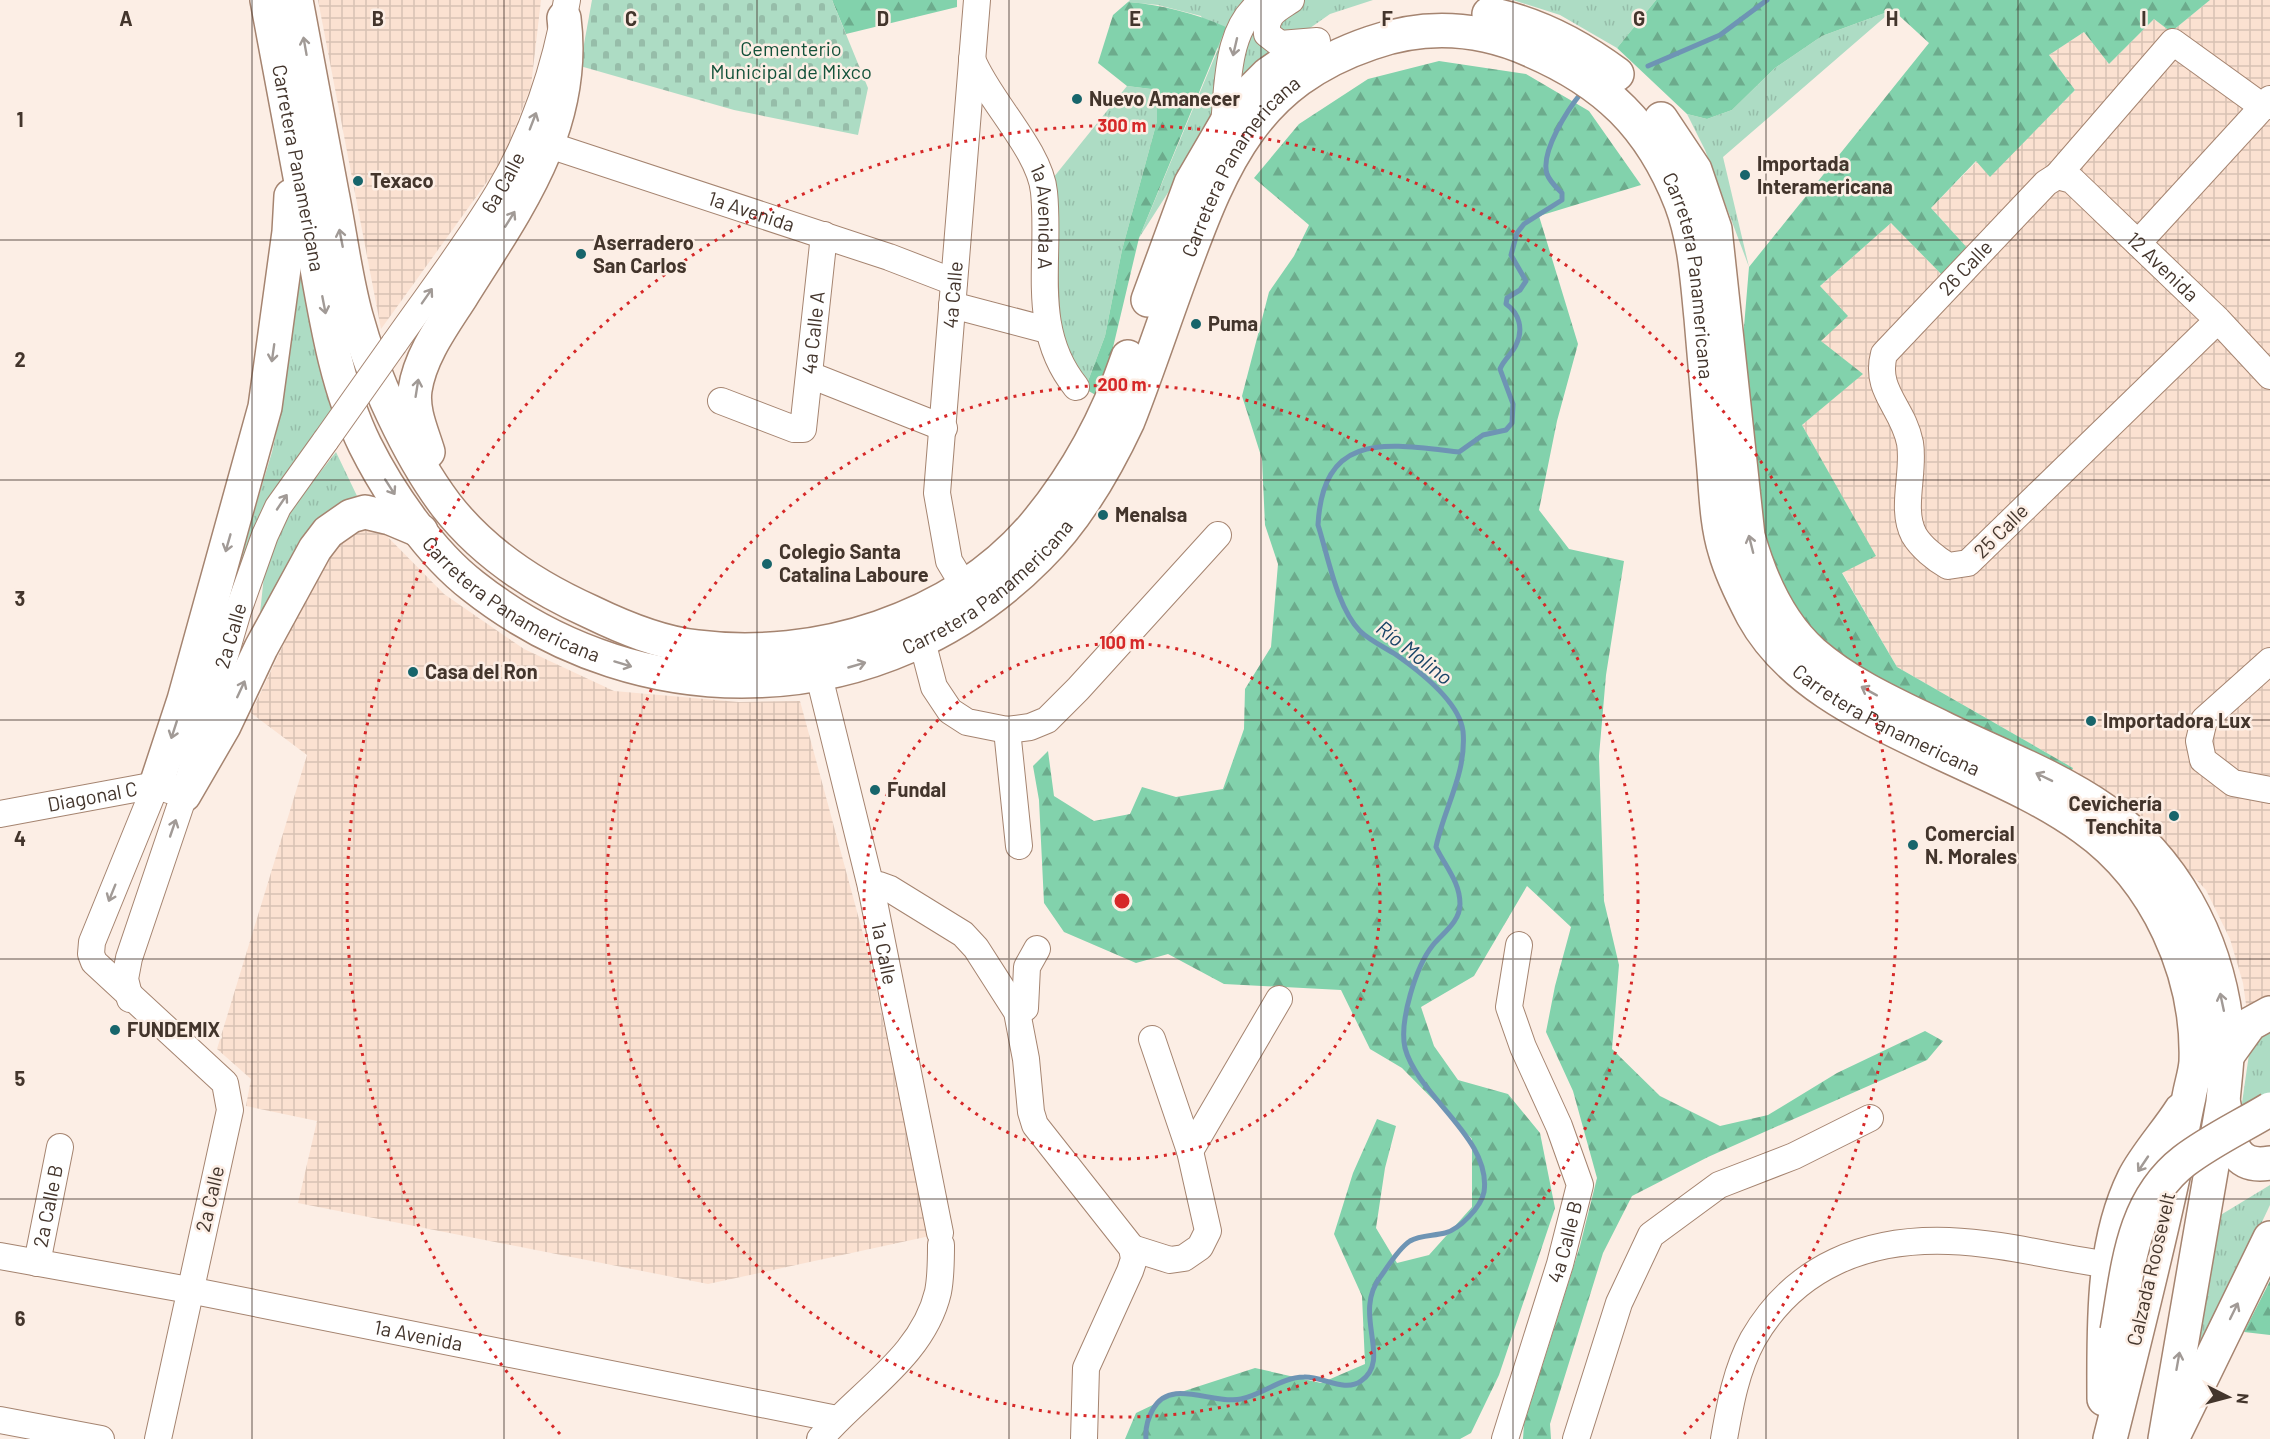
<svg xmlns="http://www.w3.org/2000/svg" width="2270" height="1439" viewBox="0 0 2270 1439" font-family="Barlow,sans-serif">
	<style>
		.industrial { fill: url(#industrial-grid) }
		.grass { fill: url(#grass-tufts) }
		.forest { fill: url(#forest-firs) }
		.cemetery { fill: url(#cemetery-stones) }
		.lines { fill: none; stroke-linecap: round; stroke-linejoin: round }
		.stream { stroke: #6e94b4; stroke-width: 5 }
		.minor-casing { stroke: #a58470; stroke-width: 28 }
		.major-casing { stroke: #a58470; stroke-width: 36 }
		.highway-casing { stroke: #a58470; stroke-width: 36 }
		.minor { stroke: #fff; stroke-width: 26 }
		.major { stroke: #fff; stroke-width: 33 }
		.highway { stroke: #fff; stroke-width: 33 }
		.minor-bridge-casing { stroke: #a58470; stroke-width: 28; stroke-linecap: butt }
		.highway-bridge-casing { stroke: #a58470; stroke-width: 36; stroke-linecap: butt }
		.minor-bridge { stroke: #fff; stroke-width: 26 }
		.highway-bridge { stroke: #fff; stroke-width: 33 }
		.oneway { stroke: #a19a96 }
		.grid { fill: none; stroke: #43352c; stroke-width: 1.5; stroke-opacity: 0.55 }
		.ring { fill: none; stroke: #d62828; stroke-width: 3; stroke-dasharray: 3 6 }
		.poi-dot { fill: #17656b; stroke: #fceee5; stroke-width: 2 }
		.labels { text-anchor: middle; stroke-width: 5; stroke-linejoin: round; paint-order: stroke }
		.park-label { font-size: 20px; fill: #125139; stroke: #fceee5 }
		.poi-label { font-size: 20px; font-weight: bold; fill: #43352c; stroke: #fceee5; text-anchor: start }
		.street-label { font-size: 20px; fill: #43352c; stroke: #fceee5 }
		.water-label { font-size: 21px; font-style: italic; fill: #194466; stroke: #fceee5 }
		.grid-label { font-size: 20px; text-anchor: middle; font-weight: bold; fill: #43352c; stroke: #fceee5; stroke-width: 5; stroke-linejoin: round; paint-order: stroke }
		.centre { fill: #d62828; stroke: #fceee5; stroke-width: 3 }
		.ring-label { font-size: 18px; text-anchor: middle; font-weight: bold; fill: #d62828; stroke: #fceee5; stroke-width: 5; stroke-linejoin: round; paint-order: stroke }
	</style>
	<defs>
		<pattern id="industrial-grid" width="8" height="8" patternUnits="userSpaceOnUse" patternTransform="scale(1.5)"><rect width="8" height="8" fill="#fbe1d1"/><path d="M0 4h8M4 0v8" fill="none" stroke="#d8c2b4"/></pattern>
		<pattern id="grass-tufts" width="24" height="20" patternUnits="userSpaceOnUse" patternTransform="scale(1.5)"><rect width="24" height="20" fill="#addcc4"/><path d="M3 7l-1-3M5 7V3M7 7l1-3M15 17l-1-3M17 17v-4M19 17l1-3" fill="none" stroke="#96bda9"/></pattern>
		<pattern id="forest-firs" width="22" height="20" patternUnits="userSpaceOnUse" patternTransform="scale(1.5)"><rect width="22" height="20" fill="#82d2ac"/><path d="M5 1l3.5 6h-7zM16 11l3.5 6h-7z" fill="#6cab8c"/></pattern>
		<pattern id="cemetery-stones" width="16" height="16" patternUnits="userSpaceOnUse" patternTransform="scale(1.5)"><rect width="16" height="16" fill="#addcc4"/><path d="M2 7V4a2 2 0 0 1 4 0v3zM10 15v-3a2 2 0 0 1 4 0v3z" fill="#96bda9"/></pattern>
	</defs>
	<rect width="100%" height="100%" fill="#fceee5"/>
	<g class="industrial">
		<polygon points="318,0 541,0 531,86 502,161 381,329"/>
		<polygon points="2210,0 2270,0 2270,1025 2251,1040 2243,983 2230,939 2206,890 2146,827 2069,778 2073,768 1897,667 1842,572 1875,556 1802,425 1862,374 1821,341 1820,286 1891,223 1947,280 1970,251 1931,208 1977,161 1990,176 2075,90 2049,55 2084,32 2109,64 2154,19 2171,32"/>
		<polygon points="376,525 444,594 524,649 614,691 739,702 800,701 869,956 930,1236 708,1284 298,1203 317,1121 246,1106 251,1079 217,1049 307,755 251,713 314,580 348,533"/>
	</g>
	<g class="grass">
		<polygon points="1130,0 1373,0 1330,14 1269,57 1219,113 1139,238 1218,49 1201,16 1158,5 1128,2"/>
		<polygon points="1513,0 1656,0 1617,48 1560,15"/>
		<polygon points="1893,10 1723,157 1749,267 1705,150 1687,114 1707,119 1732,110 1775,68 1822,36"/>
		<polygon points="1127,86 1151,89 1157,96 1157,121 1122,250 1105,336 1085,389 1054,331 1045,188"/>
		<polygon points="302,267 334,409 237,590 230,592 272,452 283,402 295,269"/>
		<polygon points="336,452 357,496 336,506 293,559 259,623 265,566 289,512"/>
		<polygon points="2270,1025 2270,1094 2241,1110 2251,1040"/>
		<polygon points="2270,1185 2270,1205 2189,1376 2214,1219"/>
	</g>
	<g class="forest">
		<polygon points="832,0 957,0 957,7 846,34"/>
		<polygon points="1656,0 2210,0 2171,32 2154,19 2109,64 2084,32 2049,55 2075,90 1990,177 1976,161 1931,208 1970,251 1947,280 1891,223 1820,286 1848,316 1821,341 1863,374 1802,425 1876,556 1842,573 1897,667 2073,768 2069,778 1856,673 1812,637 1778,579 1764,548 1743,339 1749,267 1929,43 1893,10 1822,36 1775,68 1732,110 1707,119 1687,114 1617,48"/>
		<path d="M 1128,2 C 1163,5 1194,13 1226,27 L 1139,238 L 1101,398 L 1085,389 L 1105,336 L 1122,250 L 1157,121 L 1157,96 L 1151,89 L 1127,86 L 1098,63 L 1113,15 Z"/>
		<polygon points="1439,61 1526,74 1589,111 1641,185 1539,216 1578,344 1557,421 1539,510 1569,549 1624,561 1606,675 1599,756 1604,901 1619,965 1612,1049 1660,1096 1720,1126 1768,1115 1837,1073 1925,1031 1943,1041 1927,1060 1708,1157 1632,1196 1603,1253 1550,1424 1551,1439 1523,1439 1524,1424 1580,1246 1597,1178 1573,1091 1546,1032 1555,986 1571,927 1527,886 1474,976 1421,1007 1434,1046 1458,1080 1508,1094 1540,1133 1555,1208 1499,1375 1471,1433 1460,1439 1125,1439 1136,1413 1178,1393 1255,1368 1321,1383 1365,1364 1362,1296 1334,1234 1353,1173 1377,1119 1396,1126 1385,1168 1376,1228 1397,1263 1429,1255 1472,1207 1472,1139 1402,1068 1370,1049 1341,990 1224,984 1168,954 1136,963 1064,932 1044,903 1039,800 1033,766 1048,751 1054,796 1094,821 1130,814 1142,787 1176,797 1223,789 1244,729 1245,689 1271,647 1278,564 1265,525 1262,459 1242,396 1269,292 1294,256 1309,225 1254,178 1299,124 1368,79"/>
		<polygon points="2270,1281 2270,1335 2244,1332"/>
	</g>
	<polygon class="cemetery" points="592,0 832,0 868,88 858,135 734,110 580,66"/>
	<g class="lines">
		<g class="stream">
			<polyline points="1648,66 1720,35 1767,0"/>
			<path d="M 1146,1439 C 1145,1428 1148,1418 1153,1409 C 1171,1377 1212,1405 1241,1399 C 1262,1395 1282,1377 1304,1377 C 1322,1376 1345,1393 1361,1381 C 1393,1359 1351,1314 1381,1276 C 1389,1265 1398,1249 1410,1241 C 1420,1235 1433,1236 1445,1233 C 1460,1229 1481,1207 1484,1192 C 1492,1138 1418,1097 1405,1048 C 1399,1021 1416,966 1433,945 C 1443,933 1460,922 1460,904 C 1460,882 1445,866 1436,847 C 1444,808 1467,773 1463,731 C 1459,701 1418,670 1395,654 C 1384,647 1369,640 1360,631 C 1337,608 1328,556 1318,525 C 1323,430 1388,444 1459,452 L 1483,435 L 1506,430 L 1512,423 L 1513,404 L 1500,369 C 1504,359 1512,354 1516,345 C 1524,329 1519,313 1506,304 L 1507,298 L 1520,290 L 1526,281 L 1511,255 L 1517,233 L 1524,224 L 1562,200 L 1562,193 C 1556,187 1550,182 1547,174 C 1540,152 1568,109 1582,92"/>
		</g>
		<defs>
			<g id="minor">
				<path d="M 1291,0 C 1276,10 1265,14 1267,34 L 1280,44 L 1317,41"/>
				<path id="s1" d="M 972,59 C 988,100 1040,150 1044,192 C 1051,260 1029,329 1076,387"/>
				<path d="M 1224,125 C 1228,84 1226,24 1265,0"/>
				<path id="s2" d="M 549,145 L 889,257 L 954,282"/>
				<polyline points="2057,176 2173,42 2263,107"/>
				<polyline points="2138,243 2270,99"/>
				<polyline points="952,305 1047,330"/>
				<path id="s3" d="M 2218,320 L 1968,563 L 1948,566 C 1936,559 1921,547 1914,535 C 1900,509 1915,472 1910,443 C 1903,407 1874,391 1884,354 L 2046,183 L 2057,176 L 2072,180 L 2218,320 L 2270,376"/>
				<path id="s4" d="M 394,344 C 429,294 467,245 498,193 C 533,135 556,66 567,0"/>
				<polyline points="810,375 944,428"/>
				<path id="s5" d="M 721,401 L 794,429 L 803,429 L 824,235"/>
				<path id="s6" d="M 964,586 L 949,561 L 937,493 L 977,0"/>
				<polyline points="922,641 934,687 950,711 967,722 1007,730 1030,727 1047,720 1078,689 1218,535"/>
				<polyline points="2270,661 2204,720 2199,741 2203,760 2233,783 2270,790"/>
				<path id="s7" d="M 819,676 L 871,887 L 940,1233"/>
				<polyline points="1007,730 1019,846"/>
				<polyline points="156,785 92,942 91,954 94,962 225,1083 230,1110 158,1439"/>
				<path id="s8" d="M 0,814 L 156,785 L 169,790"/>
				<polyline points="871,887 879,885 890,889 963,934 976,948 1017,1012 1026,1059 1031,1112 1035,1125 1132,1248 1134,1259 1130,1271 1086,1368 1084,1439"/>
				<path id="s9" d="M 130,999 L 125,979 L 129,958 L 184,795 L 238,611 L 265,535 L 278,507 L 326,440"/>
				<polyline points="1017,1012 1025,1008 1027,967 1037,949"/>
				<polyline points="1190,1151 1279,999"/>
				<polyline points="1132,1248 1170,1260 1184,1258 1200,1247 1208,1231 1190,1151 1152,1039"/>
				<path id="s10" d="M 0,1256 L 189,1290 L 837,1419"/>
				<path id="s11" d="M 37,1263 L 60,1147"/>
				<polyline points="0,1420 101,1439"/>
				<path d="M 820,1439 C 860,1392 923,1356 938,1292 C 941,1277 941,1260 941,1245"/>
				<path id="s12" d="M 1505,1439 L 1560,1264 L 1580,1185 L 1559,1126 L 1523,1047 L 1509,1007 L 1519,945"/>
				<polyline points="1576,1439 1619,1303 1651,1235 1719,1185 1794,1156 1870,1118"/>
				<path d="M 1724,1439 C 1730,1405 1736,1370 1753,1339 C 1795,1266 1867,1238 1949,1241 C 2003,1243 2057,1258 2111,1265"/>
			</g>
			<g id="major">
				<path d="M 2224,1105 C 2230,1135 2229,1170 2270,1163"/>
				<polyline points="2172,1439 2270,1238"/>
			</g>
			<g id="highway">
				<path id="s13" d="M 267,0 C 282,82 297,164 313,246 C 325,312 335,384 365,445 C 389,493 430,553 473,586 C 644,721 883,713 1038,557 C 1076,520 1106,468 1128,421 C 1148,370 1165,318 1184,267 C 1223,161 1256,82 1371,43 C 1425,24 1478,27 1530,50 C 1605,82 1651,126 1681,203 C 1695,240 1697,279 1701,318 C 1705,365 1709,412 1713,458 C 1716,489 1716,522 1725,551 C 1731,573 1742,595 1753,616 C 1791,685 1871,719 1939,752 C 1988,775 2040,796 2084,828 C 2157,880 2199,974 2196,1062 C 2195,1074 2191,1085 2189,1097 C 2183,1123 2179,1150 2173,1177 C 2154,1265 2132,1352 2110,1439"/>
				<path d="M 296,0 C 308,64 320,128 332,193 C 340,233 345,276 356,316 C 372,376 409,456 446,505 C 484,554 535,587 591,612 C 624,628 660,643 697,647 C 815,662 953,620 1033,527 C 1075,477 1107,418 1128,357"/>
				<path d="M 1489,14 C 1536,23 1578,45 1617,74"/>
				<path d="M 1661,119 L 1695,170 L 1715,229 L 1748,536 C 1760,579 1779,623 1813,653 C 1851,686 1898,706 1943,728 C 1996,754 2055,776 2104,810 C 2174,859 2215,937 2226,1020 C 2230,1047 2225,1075 2223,1102 L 2165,1439"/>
				<polyline points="1148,300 1191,183 1236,106 1268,74 1304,49"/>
				<path d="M 428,452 C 422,432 412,411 415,390 C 420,356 443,325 461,297 C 516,209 578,127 564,18"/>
				<polyline points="156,785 184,700 265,407 289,232 291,196"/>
				<polyline points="184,795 224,726 261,648 315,549 328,532 351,516 365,512 390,518 421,531"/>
				<polyline points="2227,1056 2250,1024 2270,1013"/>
				<path d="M 2104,1399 C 2104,1327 2101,1245 2134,1178 C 2145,1156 2167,1132 2181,1110"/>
			</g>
		</defs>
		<use href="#minor" class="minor-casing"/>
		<use href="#major" class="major-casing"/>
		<use href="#highway" class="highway-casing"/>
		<use href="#minor" class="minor"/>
		<use href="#major" class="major"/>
		<use href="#highway" class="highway"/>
		<defs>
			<polyline id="minor-bridge" points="326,440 394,344"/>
			<path id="highway-bridge" d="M 2117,1331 C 2128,1270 2131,1202 2184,1161 C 2210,1141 2242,1126 2270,1109"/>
		</defs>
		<use href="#minor-bridge" class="minor-bridge-casing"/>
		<use href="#highway-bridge" class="highway-bridge-casing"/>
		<use href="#minor-bridge" class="minor-bridge"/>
		<use href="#highway-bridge" class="highway-bridge"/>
	</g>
	<defs><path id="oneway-shaft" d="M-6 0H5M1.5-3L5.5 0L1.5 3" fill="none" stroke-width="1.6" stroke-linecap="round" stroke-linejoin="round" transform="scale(1.5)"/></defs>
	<g class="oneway">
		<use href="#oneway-shaft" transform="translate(305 46) rotate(-100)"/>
		<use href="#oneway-shaft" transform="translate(1235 47) rotate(103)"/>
		<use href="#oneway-shaft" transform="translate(533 121) rotate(-69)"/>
		<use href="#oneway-shaft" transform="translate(510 219) rotate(-58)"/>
		<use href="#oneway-shaft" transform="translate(341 238) rotate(-101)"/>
		<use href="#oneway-shaft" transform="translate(427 296) rotate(-55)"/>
		<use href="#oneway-shaft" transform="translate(324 305) rotate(79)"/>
		<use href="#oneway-shaft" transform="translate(273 353) rotate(98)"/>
		<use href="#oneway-shaft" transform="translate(417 388) rotate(-81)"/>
		<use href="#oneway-shaft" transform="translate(390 487) rotate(57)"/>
		<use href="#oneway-shaft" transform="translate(282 502) rotate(-56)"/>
		<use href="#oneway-shaft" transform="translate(228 543) rotate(106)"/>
		<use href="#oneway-shaft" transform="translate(1751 544) rotate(-104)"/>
		<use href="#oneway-shaft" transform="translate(623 664) rotate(17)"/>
		<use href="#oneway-shaft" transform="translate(857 665) rotate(-16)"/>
		<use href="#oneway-shaft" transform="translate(241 689) rotate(-65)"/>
		<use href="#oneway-shaft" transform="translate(1869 691) rotate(-151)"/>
		<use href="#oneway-shaft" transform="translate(174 730) rotate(108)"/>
		<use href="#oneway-shaft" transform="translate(2044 777) rotate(-154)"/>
		<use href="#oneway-shaft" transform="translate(173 828) rotate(-71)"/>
		<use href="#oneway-shaft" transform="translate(112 893) rotate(112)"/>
		<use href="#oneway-shaft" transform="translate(2222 1002) rotate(-102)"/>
		<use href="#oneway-shaft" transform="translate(2143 1164) rotate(124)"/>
		<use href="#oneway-shaft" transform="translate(2234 1311) rotate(-64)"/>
		<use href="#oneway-shaft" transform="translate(2178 1361) rotate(-80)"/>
	</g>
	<path class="grid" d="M 252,0 L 252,1439M 504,0 L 504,1439M 757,0 L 757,1439M 1009,0 L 1009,1439M 1261,0 L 1261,1439M 1513,0 L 1513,1439M 1766,0 L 1766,1439M 2018,0 L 2018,1439M 0,240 L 2270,240M 0,480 L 2270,480M 0,720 L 2270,720M 0,959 L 2270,959M 0,1199 L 2270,1199"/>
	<g class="ring">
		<circle cx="1122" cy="901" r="258"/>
		<circle cx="1122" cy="901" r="516"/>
		<path d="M560 1434A775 775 0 1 1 1684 1434"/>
	</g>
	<g class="poi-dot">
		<circle cx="1077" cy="99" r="6"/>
		<circle cx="1745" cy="175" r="6"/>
		<circle cx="358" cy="181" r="6"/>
		<circle cx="581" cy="254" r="6"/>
		<circle cx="1196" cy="324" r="6"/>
		<circle cx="1103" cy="515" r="6"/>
		<circle cx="767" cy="564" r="6"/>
		<circle cx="413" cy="672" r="6"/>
		<circle cx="2091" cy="721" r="6"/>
		<circle cx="875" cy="790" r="6"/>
		<circle cx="2174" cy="816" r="6"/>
		<circle cx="1913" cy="845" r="6"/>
		<circle cx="115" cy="1030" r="6"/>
	</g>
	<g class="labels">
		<g class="park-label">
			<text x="791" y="56">Cementerio<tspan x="791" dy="23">Municipal de Mixco</tspan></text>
		</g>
		<g class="poi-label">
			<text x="1089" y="106">Nuevo Amanecer</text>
			<text x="1757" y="171">Importada<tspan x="1757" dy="23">Interamericana</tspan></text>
			<text x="370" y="188">Texaco</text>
			<text x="593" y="250">Aserradero<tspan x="593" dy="23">San Carlos</tspan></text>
			<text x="1208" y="331">Puma</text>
			<text x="1115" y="522">Menalsa</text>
			<text x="779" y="559">Colegio Santa<tspan x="779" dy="23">Catalina Laboure</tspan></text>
			<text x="425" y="679">Casa del Ron</text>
			<text x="2103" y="728">Importadora Lux</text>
			<text x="887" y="797">Fundal</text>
			<text x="2162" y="811" text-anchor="end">Cevichería<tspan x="2162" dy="23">Tenchita</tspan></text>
			<text x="1925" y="841">Comercial<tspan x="1925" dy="23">N. Morales</tspan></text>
			<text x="127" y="1037">FUNDEMIX</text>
		</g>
		<g class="street-label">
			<text dy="7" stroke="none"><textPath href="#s13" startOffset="171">Carretera Panamericana</textPath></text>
			<text dy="7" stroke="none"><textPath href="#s13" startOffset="1700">Carretera Panamericana</textPath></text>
			<text dy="7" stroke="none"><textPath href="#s4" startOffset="195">6a Calle</textPath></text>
			<text dy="7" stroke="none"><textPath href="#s2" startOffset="213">1a Avenida</textPath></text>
			<text dy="7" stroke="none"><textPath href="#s1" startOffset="177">1a Avenida A</textPath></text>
			<text dy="7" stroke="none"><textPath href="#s3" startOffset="993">12 Avenida</textPath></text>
			<text dy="7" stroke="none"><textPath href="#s3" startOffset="722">26 Calle</textPath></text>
			<text dy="7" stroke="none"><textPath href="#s13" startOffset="2346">Carretera Panamericana</textPath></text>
			<text dy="7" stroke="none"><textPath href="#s6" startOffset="297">4a Calle</textPath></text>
			<text dy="7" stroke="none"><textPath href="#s5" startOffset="184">4a Calle A</textPath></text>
			<text transform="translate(2001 531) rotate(-45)" y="7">25 Calle</text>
			<text dy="7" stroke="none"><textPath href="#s13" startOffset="1197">Carretera Panamericana</textPath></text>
			<text dy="7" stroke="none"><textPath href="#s13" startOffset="675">Carretera Panamericana</textPath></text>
			<text dy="7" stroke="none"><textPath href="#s9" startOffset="380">2a Calle</textPath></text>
			<text dy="7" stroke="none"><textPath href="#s13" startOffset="2868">Carretera Panamericana</textPath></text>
			<text dy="7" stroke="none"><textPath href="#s8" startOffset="94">Diagonal C</textPath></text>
			<text dy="7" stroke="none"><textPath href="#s7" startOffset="285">1a Calle</textPath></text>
			<text transform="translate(210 1199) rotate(-77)" y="7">2a Calle</text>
			<text dy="7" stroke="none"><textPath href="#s11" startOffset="58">2a Calle B</textPath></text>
			<text dy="7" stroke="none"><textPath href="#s12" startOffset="206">4a Calle B</textPath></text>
			<text transform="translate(2151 1269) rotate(-77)" y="7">Calzada Roosevelt</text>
			<text dy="7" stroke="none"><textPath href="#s10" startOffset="426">1a Avenida</textPath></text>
		</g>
		<g class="water-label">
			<text transform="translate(1414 653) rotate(38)" y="7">Río Molino</text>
		</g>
	</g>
	<g class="grid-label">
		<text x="126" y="26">A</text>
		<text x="378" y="26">B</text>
		<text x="631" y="26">C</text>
		<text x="883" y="26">D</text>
		<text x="1135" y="26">E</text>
		<text x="1387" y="26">F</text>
		<text x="1639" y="26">G</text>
		<text x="1892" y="26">H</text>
		<text x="2144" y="26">I</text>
		<text x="20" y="127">1</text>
		<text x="20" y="367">2</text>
		<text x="20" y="606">3</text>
		<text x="20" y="846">4</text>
		<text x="20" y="1086">5</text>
		<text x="20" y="1326">6</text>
	</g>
	<circle cx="1122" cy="901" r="9" class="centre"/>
	<g class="ring-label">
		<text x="1122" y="132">300 m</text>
		<text x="1122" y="391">200 m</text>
		<text x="1122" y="649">100 m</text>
	</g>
	<g transform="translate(2228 1397) rotate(96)" stroke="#fceee5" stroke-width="4.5" paint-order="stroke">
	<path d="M0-4.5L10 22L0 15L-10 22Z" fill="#43352c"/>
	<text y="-9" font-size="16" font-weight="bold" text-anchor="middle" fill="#43352c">N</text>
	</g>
</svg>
